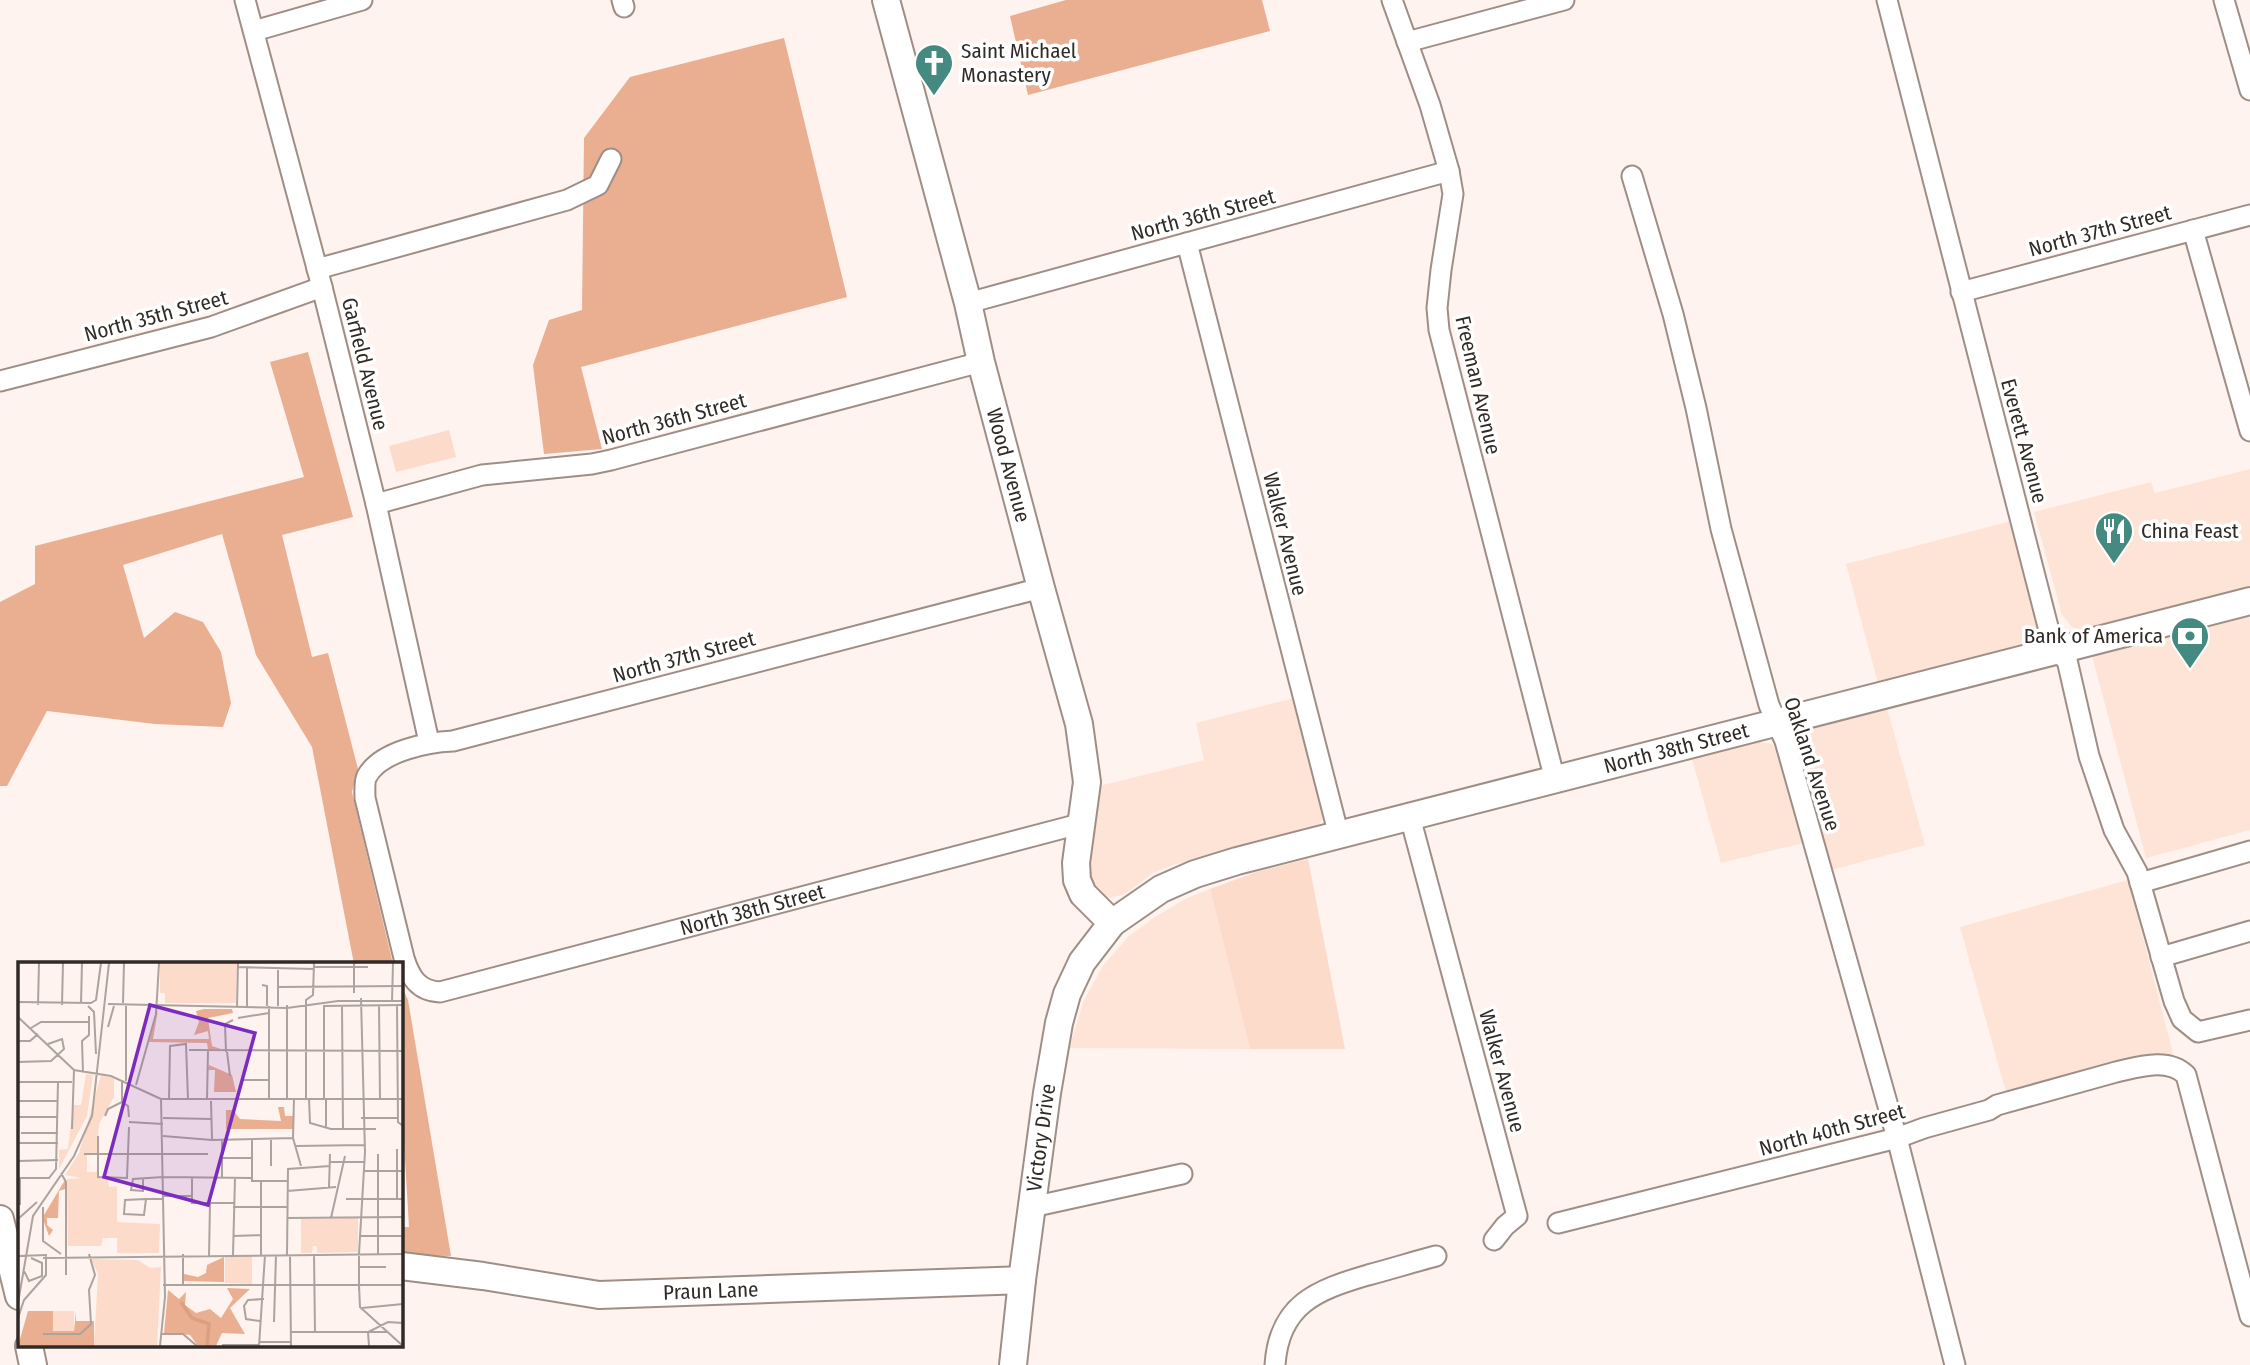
<svg xmlns="http://www.w3.org/2000/svg" width="2250" height="1365" viewBox="0 0 2250 1365" font-family="'Fira Sans Condensed',sans-serif">
	<style>
		.built { fill: #fde4d7 }
		.green { fill: #fcdbcb }
		.forest { fill: #eaaf90 }
		.lines { fill: none; stroke-linecap: round; stroke-linejoin: round }
		.street-casing { stroke: #9e8e86; stroke-width: 23 }
		.secondary-casing { stroke: #9e8e86; stroke-width: 30 }
		.street { stroke: #fff; stroke-width: 19 }
		.secondary { stroke: #fff; stroke-width: 26 }
		.labels { text-anchor: middle; stroke-width: 7; stroke-linejoin: round; paint-order: stroke }
		.poi-label { font-size: 21px; fill: #312b27; stroke: #fff; text-anchor: start }
		.street-label { font-size: 21px; fill: #312b27; stroke: #fff }
		.inset-river { fill: none; stroke: #daa081; stroke-width: 3.5 }
		.inset-road { fill: none; stroke: #aca39e; stroke-width: 2 }
		.view { fill: #7b2cbf; fill-opacity: 0.15; stroke: #7b2cbf; stroke-width: 3.5 }
		.inset-edge { fill: none; stroke: #312b27; stroke-width: 3.5 }
	</style>
	<rect width="100%" height="100%" fill="#fef3ee"/>
	<g class="built">
		<polygon points="2250,469 2250,588 2083,631 2072,627 2062,615 2034,512 2151,482 2155,493"/>
		<polygon points="2015,520 2041,636 2034,642 1879,687 1846,564"/>
		<polygon points="2248,615 2250,621 2250,830 2146,858 2092,656"/>
		<polygon points="1294,698 1323,804 1324,816 1318,826 1173,865 1153,873 1125,894 1109,898 1096,893 1087,882 1099,786 1204,760 1196,723"/>
		<polygon points="1887,708 1925,845 1831,870 1800,757 1799,741 1805,731"/>
		<polygon points="1759,742 1772,744 1781,752 1807,842 1721,863 1692,759"/>
		<polygon points="2128,880 2174,1057 2161,1056 2007,1096 1960,927"/>
		<polygon points="1210,889 1250,1049 1069,1048 1084,1000 1103,966 1128,937 1155,917 1187,898"/>
	</g>
	<g class="green">
		<polygon points="449,430 456,457 396,472 389,446"/>
		<polygon points="1308,859 1345,1049 1250,1049 1210,889 1256,872"/>
	</g>
	<g class="forest">
		<polygon points="1066,0 1262,0 1270,31 1028,95 1010,16"/>
		<polygon points="784,38 847,297 581,367 602,449 544,454 533,365 549,320 582,310 584,138 630,77"/>
		<polygon points="308,352 353,517 282,535 312,657 328,653 358,769 352,792 393,964 354,964 312,747 256,655 222,534 123,565 144,638 175,612 203,622 221,652 231,703 223,727 155,724 47,711 7,786 0,786 0,602 35,584 35,546 304,477 270,362"/>
		<polygon points="401,985 408,1000 451,1256 401,1255 401,1227 409,1227 401,1092"/>
	</g>
	<g class="lines">
		<defs>
			<g id="street">
				<polyline points="245,0 322,287 376,504 429,742"/>
				<polyline points="622,0 624,7"/>
				<polyline points="1392,0 1430,105 1449,171 1453,194 1441,270 1437,308 1439,330 1555,780"/>
				<polyline points="1887,0 2054,650 2067,660 2089,756 2114,830 2137,872 2174,1001 2182,1019 2198,1032 2250,1020"/>
				<polyline points="2224,0 2250,90"/>
				<polyline points="254,31 362,0"/>
				<polyline points="1407,42 1564,0"/>
				<polyline points="1632,176 1673,314 1696,408 1721,529 1769,705 1785,741 1897,1138 1955,1365"/>
				<polyline points="2193,230 2250,431"/>
				<polyline points="1187,243 1339,836"/>
				<polyline points="317,269 567,200 598,185 611,159"/>
				<polyline points="1961,292 2250,215"/>
				<polyline points="968,303 1449,171"/>
				<polyline points="0,381 211,327 322,287"/>
				<polyline points="376,504 482,475 592,464 611,460 981,362"/>
				<path id="s1" d="M 1041,588 L 453,741 C 428,742 381,751 367,776 C 364,781 365,791 365,798 L 404,958 C 410,977 418,991 440,992 L 1083,823"/>
				<polyline points="1410,817 1517,1216 1505,1226 1494,1240"/>
				<polyline points="2140,883 2250,851"/>
				<polyline points="2161,957 2250,931"/>
				<polyline points="1032,1207 1182,1174"/>
				<path d="M 1558,1223 L 1897,1138 L 1924,1128 L 1989,1110 L 1997,1105 L 2116,1072 C 2138,1067 2168,1057 2186,1075 L 2250,1316"/>
				<path d="M 1275,1365 C 1279,1304 1317,1290 1368,1275 C 1391,1269 1413,1262 1436,1256"/>
			</g>
			<g id="secondary">
				<path id="s2" d="M 886,0 L 968,303 L 981,362 L 1041,588 L 1079,724 L 1087,782 L 1076,863 L 1077,880 L 1083,894 L 1112,923"/>
				<polyline points="0,1219 19,1296"/>
				<path id="s3" d="M 401,1266 L 483,1276 L 599,1295 L 1022,1280"/>
				<polyline points="29,1346 33,1365"/>
				<path id="s4" d="M 1013,1365 L 1022,1280 L 1047,1093 L 1059,1023 L 1067,994 L 1082,962 L 1112,923 L 1161,889 L 1195,874 L 1237,861 L 2250,601"/>
			</g>
		</defs>
		<use href="#street" class="street-casing"/>
		<use href="#secondary" class="secondary-casing"/>
		<use href="#street" class="street"/>
		<use href="#secondary" class="secondary"/>
	</g>
	<defs>
		<symbol id="church-pin" viewBox="-11 -11 22 30"><path d="M0 17L-7.5 6A9.5 9.5 0 1 1 7.5 6Z" fill="#458a80" stroke="#fff"/><path d="M-1.2-6h2.4v3.5h3.3v2.4h-3.3V6h-2.4V-.1h-3.3v-2.4h3.3Z" fill="#fff"/></symbol>
		<symbol id="restaurant-pin" viewBox="-11 -11 22 30"><path d="M0 17L-7.5 6A9.5 9.5 0 1 1 7.5 6Z" fill="#458a80" stroke="#fff"/><path d="M-5-6h1v4h1v-4h1v4h1v-4h1v5L-1.5 .5V6h-2V.5L-5-1ZM5-6V6H3V1.5H1.5Q1.5-4 5-6Z" fill="#fff"/></symbol>
		<symbol id="bank-pin" viewBox="-11 -11 22 30"><path d="M0 17L-7.5 6A9.5 9.5 0 1 1 7.5 6Z" fill="#458a80" stroke="#fff"/><path d="M-6-4H6V4H-6ZM0-2.3a2.3 2.3 0 1 0 0 4.6a2.3 2.3 0 1 0 0-4.6Z" fill="#fff"/></symbol>
	</defs>
	<g fill-rule="evenodd">
		<use href="#church-pin" x="912" y="41" width="44" height="60"/>
		<use href="#restaurant-pin" x="2092" y="509" width="44" height="60"/>
		<use href="#bank-pin" x="2168" y="614" width="44" height="60"/>
	</g>
	<g class="labels">
		<g class="poi-label">
			<text x="961" y="58">Saint Michael<tspan x="961" dy="24">Monastery</tspan></text>
			<text x="2141" y="538">China Feast</text>
			<text x="2163" y="643" text-anchor="end">Bank of America</text>
		</g>
		<g class="street-label">
			<text transform="translate(1203 215) rotate(-15)" y="7">North 36th Street</text>
			<text transform="translate(2100 231) rotate(-15)" y="7">North 37th Street</text>
			<text transform="translate(156 316) rotate(-15)" y="7">North 35th Street</text>
			<text transform="translate(365 364) rotate(76)" y="7">Garfield Avenue</text>
			<text transform="translate(1478 385) rotate(77)" y="7">Freeman Avenue</text>
			<text transform="translate(674 419) rotate(-15)" y="7">North 36th Street</text>
			<text transform="translate(2024 441) rotate(75)" y="7">Everett Avenue</text>
			<text dy="7" stroke="none"><textPath href="#s2" startOffset="481">Wood Avenue</textPath></text>
			<text transform="translate(1285 534) rotate(76)" y="7">Walker Avenue</text>
			<text transform="translate(684 657) rotate(-15)" y="7">North 37th Street</text>
			<text dy="7" stroke="none"><textPath href="#s4" startOffset="1054">North 38th Street</textPath></text>
			<text transform="translate(1812 764) rotate(72)" y="7">Oakland Avenue</text>
			<text dy="7" stroke="none"><textPath href="#s1" startOffset="1267">North 38th Street</textPath></text>
			<text transform="translate(1502 1071) rotate(75)" y="7">Walker Avenue</text>
			<text transform="translate(1832 1130) rotate(-15)" y="7">North 40th Street</text>
			<text dy="7" stroke="none"><textPath href="#s4" startOffset="229">Victory Drive</textPath></text>
			<text dy="7" stroke="none"><textPath href="#s3" startOffset="312">Praun Lane</textPath></text>
		</g>
	</g>
	<g transform="translate(18 962)">
		<rect width="385" height="385" fill="#fef3ee"/>
		<path d="M 142,1 L 219,1 L 218,41 L 147,41 L 147,31 L 142,31 ZM 68,112 L 75,113 L 69,154 L 41,207 L 41,188 L 50,187 L 55,143 L 63,143 ZM 83,113 L 96,116 L 96,135 L 81,162 L 79,191 L 69,192 L 69,210 L 79,210 L 79,215 L 90,217 L 91,225 L 99,224 L 99,260 L 142,262 L 141,291 L 99,291 L 99,276 L 85,276 L 83,284 L 50,284 L 49,217 L 63,216 L 47,213 L 61,191 ZM 340,256 L 340,290 L 299,291 L 299,284 L 295,284 L 294,291 L 283,291 L 283,257 ZM 234,294 L 234,322 L 207,321 L 207,295 ZM 73,297 L 120,298 L 132,306 L 143,305 L 139,384 L 76,384 L 80,312 ZM 35,349 L 56,349 L 56,369 L 34,369 Z" fill="#fcdbcb"/>
		<path d="M 186,47 L 214,47 L 215,51 L 190,56 L 194,84 L 203,87 L 190,87 L 189,81 L 131,80 L 140,48 L 135,77 L 191,77 L 190,69 L 176,73 L 181,60 L 178,49 ZM 191,103 L 214,113 L 218,130 L 196,130 L 197,108 L 190,108 ZM 260,145 L 266,145 L 267,154 L 275,154 L 275,167 L 208,167 L 208,148 L 215,148 L 222,157 L 263,159 ZM 47,218 L 47,227 L 41,229 L 40,256 L 29,256 L 29,263 L 35,268 L 31,274 L 26,260 L 26,253 ZM 206,295 L 206,320 L 166,319 L 166,312 L 180,315 L 188,311 L 189,303 ZM 209,326 L 232,327 L 212,346 L 227,372 L 204,371 L 198,384 L 180,384 L 172,373 L 146,371 L 150,328 L 161,337 L 168,330 L 167,343 L 178,351 L 192,347 L 203,356 L 215,337 ZM 10,349 L 35,349 L 35,369 L 56,369 L 58,349 L 58,359 L 76,359 L 76,384 L 0,384 Z" fill="#eaaf90"/>
		<path class="inset-river" d="M 163,340 L 174,356 L 191,362 L 189,384"/>
		<path class="inset-road" d="M 336,1 L 336,31M 220,5 L 296,7M 296,5 L 350,5M 244,23 L 249,24 L 249,44M 260,25 L 385,24M 0,40 L 74,41M 374,40 L 375,1M 63,41 L 64,1M 73,41 L 78,38 L 83,1M 105,41 L 106,1M 90,42 L 269,46 L 320,39 L 385,39M 20,43 L 21,1M 44,43 L 45,1M 324,43 L 325,167M 361,43 L 362,137M 379,43 L 380,160 L 385,164M 70,44 L 76,50 L 78,92M 251,44 L 251,138M 260,44 L 260,5M 219,46 L 220,1M 229,46 L 229,5M 0,55 L 56,108 L 93,114 L 143,137 L 147,335 L 142,384M 220,56 L 251,51M 90,65 L 96,44M 13,66 L 23,60 L 71,60M 0,79 L 12,79 L 20,72M 171,88 L 385,89M 208,90 L 207,62 L 215,58M 209,90 L 212,114M 0,100 L 33,99 L 46,87 L 44,77 L 30,82M 65,110 L 64,79 L 71,73 L 71,54M 104,118 L 104,140 L 110,144 L 111,155M 223,118 L 251,118M 108,119 L 108,44M 0,120 L 54,120M 118,123 L 138,52 L 141,1M 143,137 L 385,137M 151,137 L 152,84 L 168,82 L 170,138M 269,137 L 269,43M 276,137 L 275,176 L 283,204M 288,137 L 288,38 L 295,33 L 296,1M 291,137 L 292,161 L 313,167 L 358,167M 306,137 L 306,44 L 385,43M 189,138 L 190,89M 0,139 L 40,139M 193,139 L 194,178M 87,154 L 90,147 L 104,140M 0,155 L 40,155M 145,156 L 194,157M 343,156 L 380,156M 111,160 L 145,162M 308,165 L 308,137M 54,167 L 56,108M 3,171 L 40,171M 80,174 L 80,215 L 109,216 L 111,165M 145,174 L 194,178 L 275,176M 234,177 L 234,219 L 269,219M 0,181 L 40,181M 278,184 L 346,183M 66,192 L 190,192M 205,196 L 233,196M 0,199 L 40,198M 312,200 L 346,200M 253,204 L 253,176M 345,209 L 385,209M 43,211 L 48,220 L 48,313M 174,215 L 174,241 L 217,241M 204,215 L 204,178M 0,216 L 31,216 L 38,207 L 40,120M 2,216 L 2,243M 125,216 L 125,229 L 113,228 L 115,217 L 145,215 L 233,216M 311,225 L 312,192M 269,229 L 318,225M 144,234 L 174,234M 128,237 L 126,253 L 106,252 L 107,238 L 128,237 L 144,237M 328,237 L 385,237M 379,238 L 379,187M 25,245 L 25,279 L 43,292M 215,245 L 269,245M 269,256 L 385,255M 313,256 L 327,194M 0,257 L 19,240M 215,274 L 243,273M 341,274 L 385,274M 165,292 L 165,323M 296,292 L 297,370M 341,292 L 347,190 L 343,36M 341,292 L 341,328M 360,292 L 360,192M 215,293 L 217,216M 243,293 L 243,219M 269,293 L 270,207 L 312,204M 272,293 L 273,384M 0,294 L 29,293M 191,295 L 192,241M 25,296 L 385,292M 341,305 L 368,305M 5,307 L 11,319 L 24,314 L 24,301 L 13,296M 145,323 L 385,323M 341,323 L 342,345 L 385,384M 0,341 L 15,254 L 56,194 L 74,154 L 91,1M 344,346 L 385,342M 0,356 L 6,338 L 28,313 L 28,293M 242,359 L 228,357 L 226,344 L 230,338 L 246,337M 256,360 L 258,293M 273,370 L 370,370M 25,372 L 62,372 L 73,362 L 71,328 L 77,313 L 71,292M 144,372 L 165,372 L 179,384M 242,380 L 273,380M 204,383 L 241,383M 241,384 L 247,293M 351,384 L 350,370 L 370,360 L 385,361"/>
		<path class="view" d="M 132,43 L 237,71 L 190,243 L 86,215 Z"/>
		<rect width="385" height="385" class="inset-edge"/>
	</g>
</svg>
